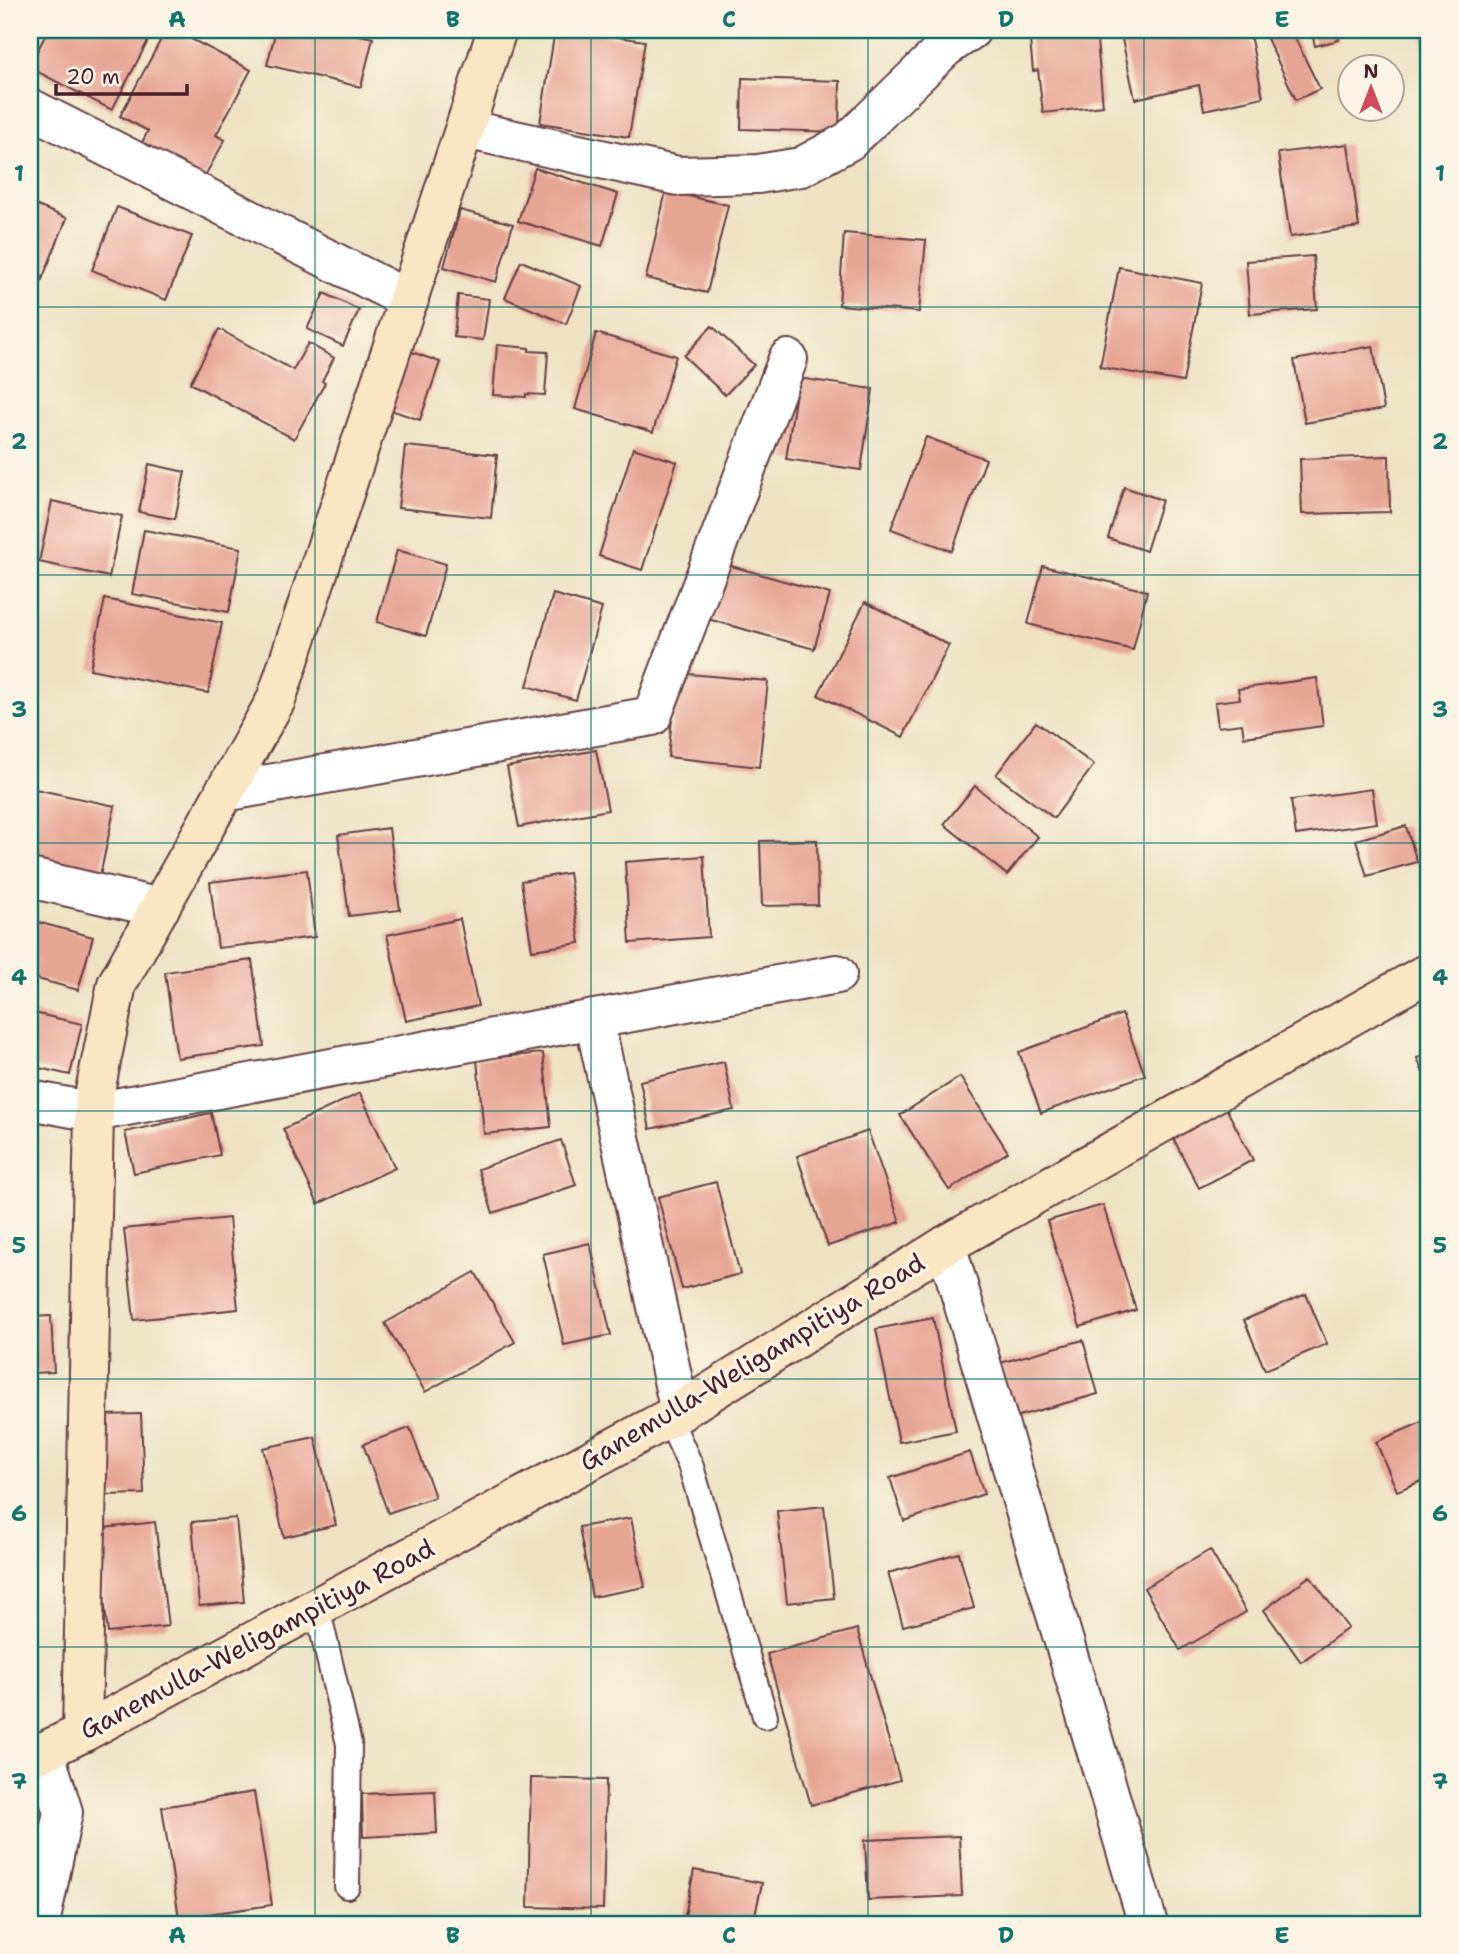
<svg xmlns="http://www.w3.org/2000/svg" width="1459" height="1954" viewBox="0 0 1459 1954" font-family="'Shantell Sans',sans-serif">
	<style>
		.building { fill: #e7a594 }
		.lines { fill: none; stroke-linecap: round; stroke-linejoin: round }
		.lane-casing { stroke: #633c42; stroke-width: 28 }
		.street-casing { stroke: #633c42; stroke-width: 42 }
		.secondary-casing { stroke: #633c42; stroke-width: 42 }
		.lane { stroke: #fff; stroke-width: 24 }
		.street { stroke: #fff; stroke-width: 38 }
		.secondary { stroke: #fbe6c4; stroke-width: 38 }
		.grid { fill: none; stroke: #0f766e; stroke-width: 2; stroke-opacity: 0.55 }
		.labels { text-anchor: middle; stroke-width: 6; stroke-linejoin: round; paint-order: stroke }
		.street-label { font-size: 26px; fill: #4a1f2b; stroke: #fcf5e5 }
		.neatline { fill: none; stroke: #0f766e; stroke-width: 2.5 }
		.grid-label { font-size: 23px; text-anchor: middle; font-weight: bold; fill: #0f766e }
	</style>
	<rect width="100%" height="100%" fill="#fcf5e5"/>
	<filter id="ink" filterUnits="userSpaceOnUse"><feTurbulence type="fractalNoise" baseFrequency=".0143" numOctaves="2"/><feDisplacementMap in="SourceGraphic" scale="14" xChannelSelector="R" yChannelSelector="G"/><feConvolveMatrix kernelMatrix="1 2 1 2 8 2 1 2 1" color-interpolation-filters="sRGB"/></filter>
	<filter id="wash" filterUnits="userSpaceOnUse"><feTurbulence type="fractalNoise" baseFrequency=".00686" numOctaves="4" result="noise"/><feDisplacementMap in="SourceGraphic" scale="28" xChannelSelector="R" yChannelSelector="G"/><feGaussianBlur stdDeviation="1.57" result="paint"/><feColorMatrix in="noise" values="0 0 0 0 0 0 0 0 0 0 0 0 0 0 0 0 0 1.4 0 .05"/><feComposite in="paint" operator="in"/></filter>
	<g filter="url(#wash)">
		<rect width="100%" height="100%" fill="#eee2c2"/>
		<g id="blocks">
			<g class="building">
				<polygon points="48,30 137,30 150,37 112,110 30,68 30,65"/>
				<polygon points="166,30 174,30 251,70 216,135 225,140 202,181 139,148 148,131 120,116"/>
				<polygon points="276,30 338,30 373,38 361,87 267,65"/>
				<polygon points="555,30 571,30 645,41 629,137 540,123"/>
				<polygon points="1029,30 1096,30 1103,106 1043,113 1038,70 1033,71"/>
				<polygon points="1120,30 1249,30 1263,97 1204,110 1199,85 1135,99"/>
				<polygon points="1263,30 1291,30 1320,89 1296,100"/>
				<polygon points="1311,30 1337,30 1339,40 1315,46"/>
				<polygon points="1422,30 1429,30 1429,80 1427,80"/>
				<polygon points="742,78 840,81 839,132 741,129"/>
				<polygon points="1348,144 1359,227 1290,237 1278,153"/>
				<polygon points="535,168 618,194 602,246 518,221"/>
				<polygon points="666,191 728,205 707,293 646,278"/>
				<polygon points="30,203 67,218 30,309"/>
				<polygon points="117,207 192,236 166,300 92,270"/>
				<polygon points="460,210 513,224 496,282 444,267"/>
				<polygon points="844,233 926,240 919,312 839,305"/>
				<polygon points="1313,256 1317,309 1250,314 1246,261"/>
				<polygon points="521,261 581,286 566,324 505,298"/>
				<polygon points="1119,267 1202,283 1183,382 1100,367"/>
				<polygon points="324,293 359,310 343,346 307,329"/>
				<polygon points="458,295 489,299 483,340 454,337"/>
				<polygon points="712,326 754,365 725,395 684,356"/>
				<polygon points="219,329 293,370 308,343 334,358 322,381 325,383 294,439 190,383"/>
				<polygon points="596,333 676,356 653,432 575,409"/>
				<polygon points="497,345 529,348 529,351 548,352 545,395 526,394 526,397 493,395"/>
				<polygon points="1373,346 1384,409 1305,423 1294,360"/>
				<polygon points="409,351 440,362 420,420 388,409"/>
				<polygon points="798,378 873,389 861,470 786,459"/>
				<polygon points="926,437 986,459 952,551 891,529"/>
				<polygon points="405,446 497,455 491,518 398,508"/>
				<polygon points="633,448 677,462 642,570 599,556"/>
				<polygon points="1389,456 1390,512 1302,514 1300,459"/>
				<polygon points="149,464 185,472 175,519 139,512"/>
				<polygon points="1124,487 1162,500 1146,551 1108,538"/>
				<polygon points="52,501 122,516 109,577 39,562"/>
				<polygon points="144,530 241,548 229,612 132,594"/>
				<polygon points="397,550 446,564 426,636 377,622"/>
				<polygon points="717,562 830,594 814,649 701,617"/>
				<polygon points="1043,566 1147,591 1133,650 1028,624"/>
				<polygon points="553,594 602,608 576,700 527,686"/>
				<polygon points="105,599 222,623 208,693 90,669"/>
				<polygon points="865,602 949,645 903,737 818,695"/>
				<polygon points="677,673 768,681 759,767 668,757"/>
				<polygon points="1317,678 1323,726 1244,737 1242,724 1218,727 1215,702 1240,699 1238,689"/>
				<polygon points="1036,722 1094,765 1054,818 996,775"/>
				<polygon points="596,750 608,810 519,827 507,767"/>
				<polygon points="975,786 1038,837 1007,875 944,824"/>
				<polygon points="35,789 115,806 100,876 30,861 30,813"/>
				<polygon points="1372,789 1377,823 1296,835 1291,800"/>
				<polygon points="1406,826 1417,862 1367,876 1356,840"/>
				<polygon points="389,828 400,910 349,916 338,835"/>
				<polygon points="817,840 818,905 762,906 760,841"/>
				<polygon points="704,856 709,937 630,943 625,862"/>
				<polygon points="307,870 315,937 218,948 210,882"/>
				<polygon points="569,873 580,943 532,950 521,881"/>
				<polygon points="460,919 478,1006 406,1021 387,935"/>
				<polygon points="30,920 93,937 78,990 30,977"/>
				<polygon points="252,960 264,1046 177,1058 165,972"/>
				<polygon points="34,1013 82,1024 70,1075 30,1066 30,1029"/>
				<polygon points="1122,1014 1145,1075 1041,1113 1019,1052"/>
				<polygon points="543,1053 551,1127 484,1134 477,1059"/>
				<polygon points="1429,1053 1429,1087 1417,1058"/>
				<polygon points="724,1062 734,1110 650,1129 640,1081"/>
				<polygon points="960,1077 1008,1152 949,1190 900,1115"/>
				<polygon points="360,1093 395,1168 318,1204 283,1129"/>
				<polygon points="1226,1108 1253,1160 1199,1188 1172,1136"/>
				<polygon points="211,1113 220,1155 134,1173 125,1132"/>
				<polygon points="868,1131 900,1222 828,1246 797,1156"/>
				<polygon points="561,1140 576,1185 493,1213 478,1169"/>
				<polygon points="716,1182 740,1274 682,1289 658,1197"/>
				<polygon points="1103,1205 1136,1310 1080,1327 1047,1221"/>
				<polygon points="229,1218 238,1309 134,1320 124,1229"/>
				<polygon points="590,1243 611,1335 564,1345 543,1254"/>
				<polygon points="475,1272 515,1342 425,1392 385,1323"/>
				<polygon points="1306,1294 1327,1344 1265,1370 1244,1320"/>
				<polygon points="51,1316 54,1372 30,1373 30,1317"/>
				<polygon points="933,1318 956,1431 899,1442 876,1329"/>
				<polygon points="1083,1340 1098,1394 1015,1417 1000,1363"/>
				<polygon points="141,1414 144,1494 102,1495 100,1415"/>
				<polygon points="1429,1419 1429,1478 1397,1491 1376,1442"/>
				<polygon points="410,1428 435,1497 388,1513 363,1444"/>
				<polygon points="315,1437 336,1525 284,1537 263,1448"/>
				<polygon points="970,1452 984,1494 904,1521 890,1478"/>
				<polygon points="824,1506 834,1598 787,1603 777,1511"/>
				<polygon points="236,1518 244,1602 199,1606 192,1522"/>
				<polygon points="631,1518 645,1587 592,1597 579,1527"/>
				<polygon points="155,1522 168,1626 108,1633 96,1529"/>
				<polygon points="1210,1550 1246,1612 1180,1650 1144,1588"/>
				<polygon points="959,1553 974,1608 903,1626 888,1573"/>
				<polygon points="1310,1576 1348,1628 1301,1662 1264,1610"/>
				<polygon points="857,1629 900,1780 811,1805 767,1654"/>
				<polygon points="531,1778 606,1780 603,1909 528,1907"/>
				<polygon points="435,1791 437,1833 363,1837 362,1794"/>
				<polygon points="254,1792 272,1905 179,1918 162,1807"/>
				<polygon points="959,1836 962,1896 868,1900 865,1840"/>
				<polygon points="694,1870 762,1883 753,1924 723,1924 685,1916"/>
			</g>
		</g>
	</g>
	<g filter="url(#ink)">
		<use href="#blocks" fill-opacity="0" stroke="#633c42" stroke-width="2"/>
		<g class="lines">
			<defs>
				<g id="lane">
					<polyline points="669,1418 691,1467 765,1716"/>
					<polyline points="317,1607 349,1744 347,1886"/>
				</g>
				<g id="street">
					<polyline points="30,108 409,300"/>
					<polyline points="465,129 678,176 758,174 801,167 849,141 945,48 971,30"/>
					<polyline points="224,792 652,716 788,359"/>
					<polyline points="30,878 160,908"/>
					<polyline points="594,1019 680,1412"/>
					<polyline points="30,1100 94,1112 837,974"/>
					<polyline points="946,1245 1148,1924"/>
					<polyline points="40,1924 63,1812 44,1751"/>
				</g>
				<g id="secondary">
					<polyline points="82,1733 94,1112 95,1091 117,984 276,700 497,30"/>
					<polyline points="30,1758 82,1733 669,1418 946,1245 1429,972"/>
				</g>
			</defs>
			<use href="#lane" class="lane-casing"/>
			<use href="#street" class="street-casing"/>
			<use href="#secondary" class="secondary-casing"/>
			<use href="#lane" class="lane"/>
			<use href="#street" class="street"/>
			<use href="#secondary" class="secondary"/>
		</g>
	</g>
	<path class="grid" d="M 315,30 L 315,1924M 591,30 L 591,1924M 868,30 L 868,1924M 1144,30 L 1144,1924M 30,307 L 1429,307M 30,575 L 1429,575M 30,843 L 1429,843M 30,1111 L 1429,1111M 30,1379 L 1429,1379M 30,1647 L 1429,1647"/>
	<g class="labels">
		<g class="street-label">
			<text transform="translate(752 1362) rotate(-31)" y="9">Ganemulla-Weligampitiya Road</text>
			<text transform="translate(257 1639) rotate(-28)" y="9">Ganemulla-Weligampitiya Road</text>
		</g>
	</g>
	<rect width="1459" height="1954" fill="none" stroke="#fcf5e5" stroke-width="77"/>
	<g transform="translate(1371 88)"><circle r="33" fill="#fcf5e5" stroke="#b59f9b" stroke-width="2"/>
	<path d="M0-5L12 26L0 18L-12 26Z" fill="#d1495b"/>
	<text y="-10" font-size="19" font-weight="bold" text-anchor="middle" fill="#4a1f2b">N</text>
	</g>
	<path d="M56 84v10h131v-10" fill="none" stroke="#4a1f2b" stroke-width="3.5"/>
	<text x="66" y="84" font-size="21" fill="#4a1f2b" stroke="#fcf5e5" stroke-width="5" paint-order="stroke">20 m</text>
	<rect x="38" y="38" width="1382" height="1878" class="neatline"/>
	<g class="grid-label">
		<text x="177" y="27">A</text>
		<text x="453" y="27">B</text>
		<text x="729" y="27">C</text>
		<text x="1006" y="27">D</text>
		<text x="1282" y="27">E</text>
		<text x="19" y="181">1</text>
		<text x="1440" y="181">1</text>
		<text x="19" y="449">2</text>
		<text x="1440" y="449">2</text>
		<text x="19" y="717">3</text>
		<text x="1440" y="717">3</text>
		<text x="19" y="985">4</text>
		<text x="1440" y="985">4</text>
		<text x="19" y="1253">5</text>
		<text x="1440" y="1253">5</text>
		<text x="19" y="1521">6</text>
		<text x="1440" y="1521">6</text>
		<text x="19" y="1789">7</text>
		<text x="1440" y="1789">7</text>
		<text x="177" y="1943">A</text>
		<text x="453" y="1943">B</text>
		<text x="729" y="1943">C</text>
		<text x="1006" y="1943">D</text>
		<text x="1282" y="1943">E</text>
	</g>
</svg>
